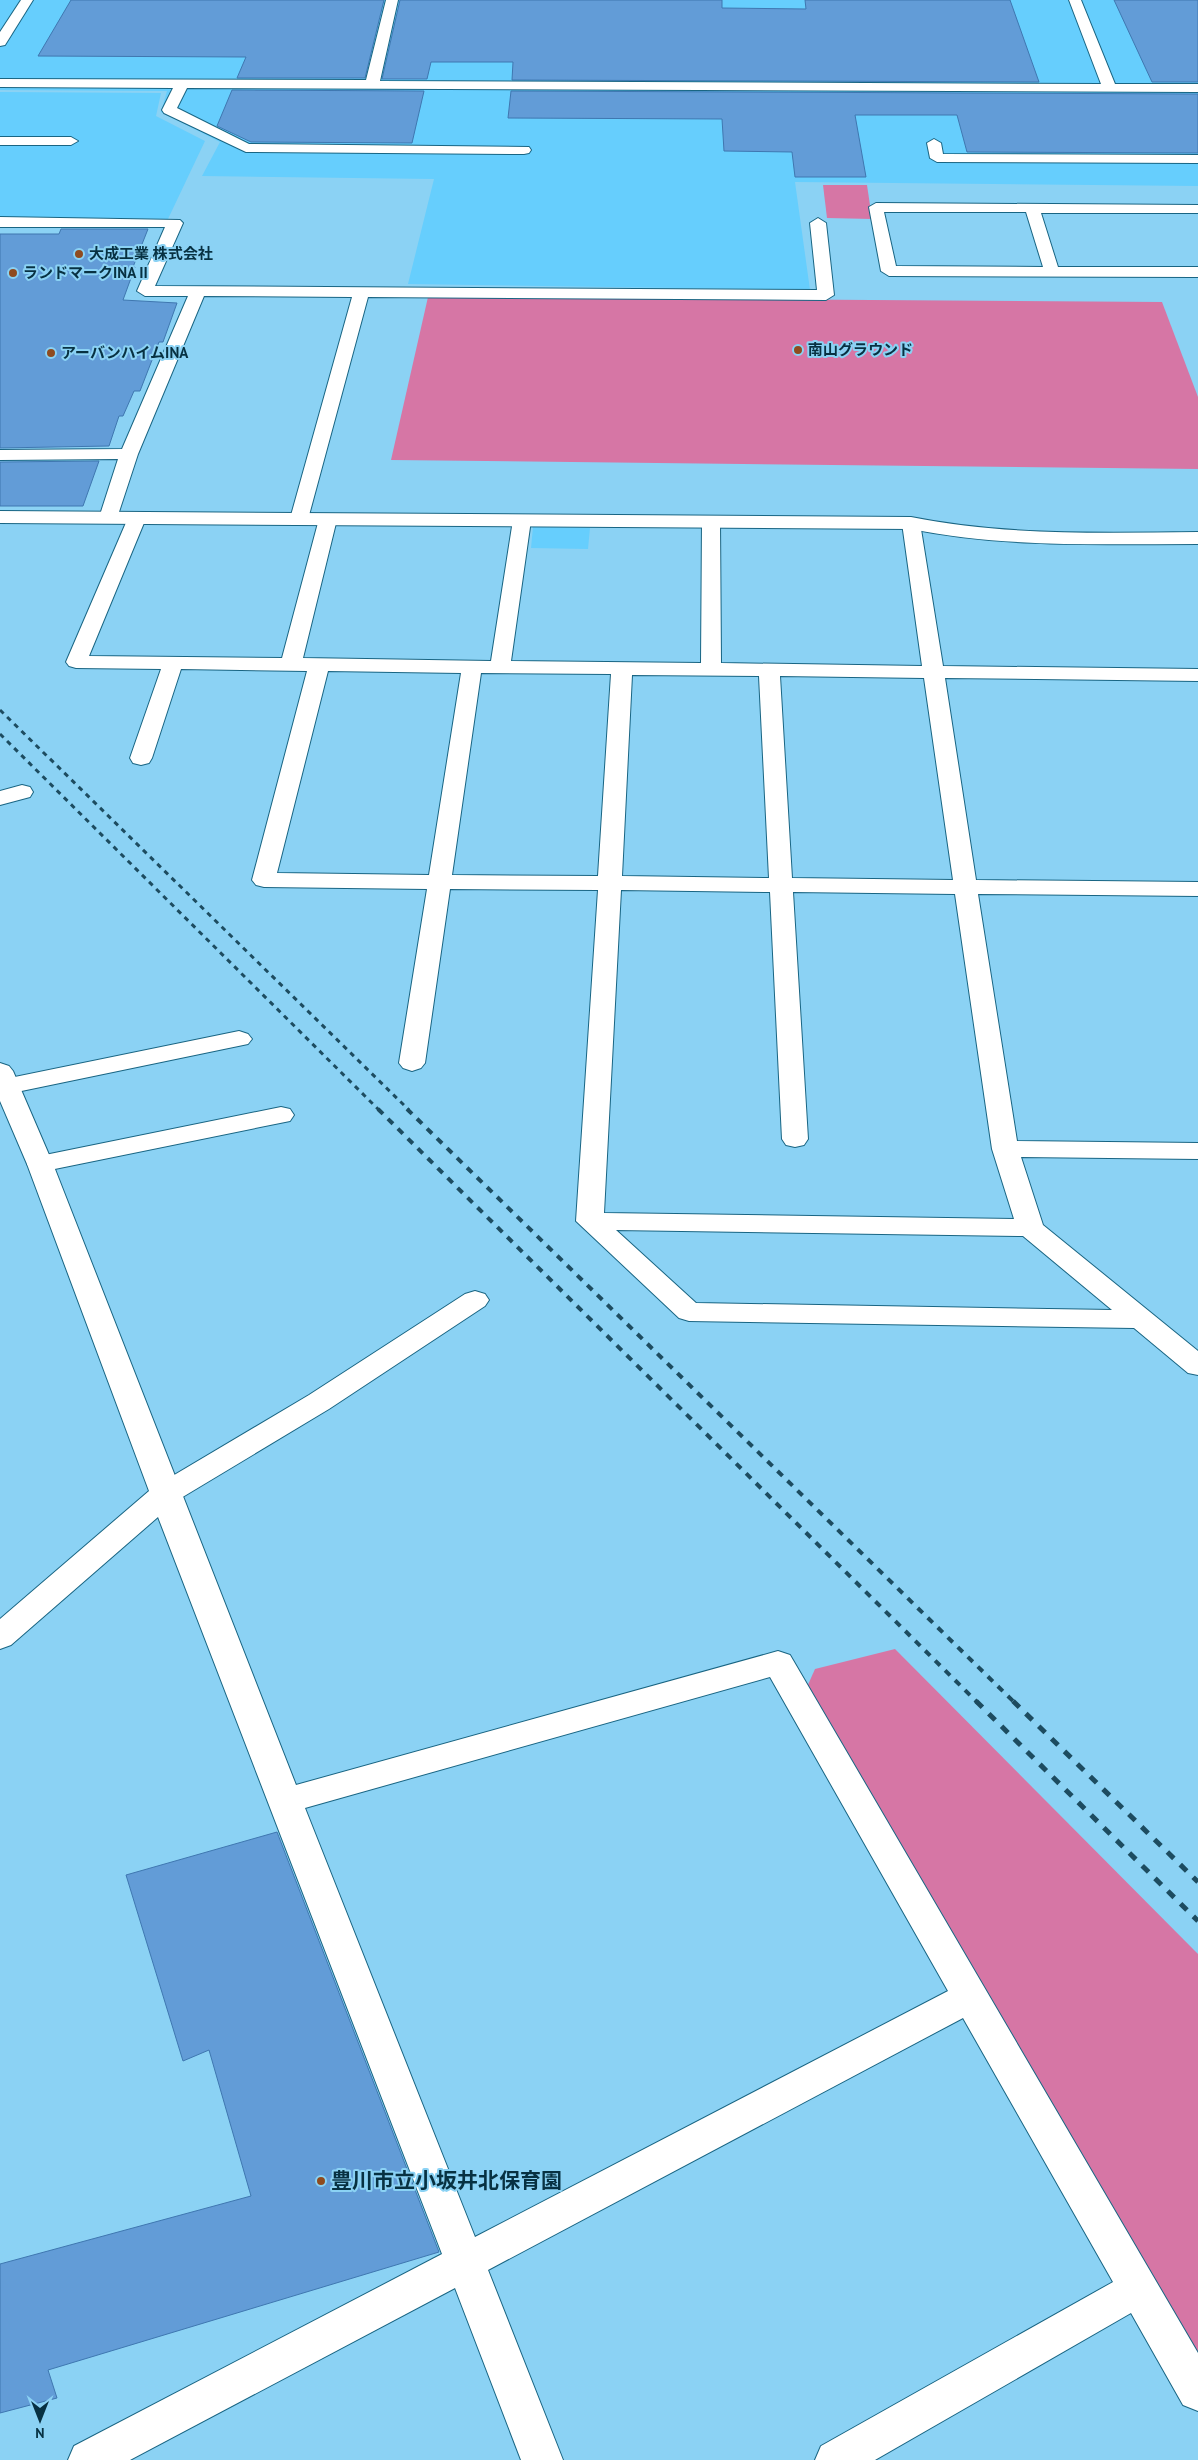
<svg xmlns="http://www.w3.org/2000/svg" width="1198" height="2460" viewBox="0 0 1198 2460" font-family="'PT Sans','Noto Sans JP',sans-serif">
	<style>
		.built { fill: #66cefd }
		.green { fill: #d676a5 }
		.building { fill: #629cd7; stroke: #3f77b0 }
		.lines { fill: none; stroke-linecap: round; stroke-linejoin: round }
		.lane-casing { stroke: #196583; stroke-width: 2 }
		.street-casing { stroke: #196583; stroke-width: 2 }
		.secondary-casing { stroke: #196583; stroke-width: 2 }
		.lane { fill: #fff; fill-rule: evenodd }
		.street { fill: #fff; fill-rule: evenodd }
		.secondary { fill: #fff; fill-rule: evenodd }
		.rail-far2 { stroke: #1d4c60; stroke-width: 3; stroke-dasharray: 5 5; stroke-linecap: butt }
		.rail-far1 { stroke: #1d4c60; stroke-width: 4; stroke-dasharray: 7 7; stroke-linecap: butt }
		.rail { stroke: #1d4c60; stroke-width: 5; stroke-dasharray: 9 9; stroke-linecap: butt }
		.poi-dot { fill: #8f4b1f; stroke: #8bd2f4; stroke-width: 2 }
		.labels { text-anchor: middle; stroke-width: 4; stroke-linejoin: round; paint-order: stroke }
		.far-poi-label { font-size: 15px; font-weight: bold; fill: #073142; stroke: #8bd2f4; text-anchor: start }
		.near-poi-label { font-size: 21px; font-weight: bold; fill: #073142; stroke: #8bd2f4; text-anchor: start }
	</style>
	<rect width="100%" height="100%" fill="#8bd2f4"/>
	<g class="built">
		<polygon points="0,0 1198,0 1198,186 795,182 810,290 408,284 434,179 202,176 220,142 161,112 167,91 0,90"/>
		<polygon points="0,92 161,93 156,116 205,141 168,219 0,217"/>
		<polygon points="533,527 590,528 588,549 531,548"/>
	</g>
	<g class="green">
		<polygon points="823,185 867,185 872,219 827,218"/>
		<polygon points="428,297 1162,302 1198,397 1198,469 391,460"/>
		<polygon points="895,1649 1198,1954 1198,2363 807,1687 815,1669"/>
	</g>
	<g class="building">
		<polygon points="71,0 384,0 365,78 237,78 246,57 38,56"/>
		<polygon points="400,0 722,0 722,8 806,9 805,0 1010,0 1039,82 512,80 513,62 431,62 427,79 382,79"/>
		<polygon points="1114,0 1198,0 1198,82 1152,82"/>
		<polygon points="232,90 424,91 412,143 251,142 217,126"/>
		<polygon points="511,91 1198,94 1198,153 967,152 957,115 855,115 866,177 795,177 792,152 724,151 722,119 508,118"/>
		<polygon points="61,229 148,229 133,267 135,267 123,300 177,303 163,342 159,342 140,391 134,391 123,416 119,416 109,446 0,448 0,234 59,234"/>
		<polygon points="99,461 83,506 0,506 0,462"/>
		<polygon points="277,1832 439,2252 48,2370 57,2398 0,2413 0,2264 251,2196 209,2050 183,2061 126,1875"/>
	</g>
	<g class="lines">
		<defs>
			<g id="lane">
				<polygon points="21,0 33,0 5,45 0,46 0,32"/>
				<polygon points="386,0 398,0 380,81 1101,84 1069,0 1081,0 1115,84 1198,84 1198,92 187,88 177,108 249,144 529,147 531,150 529,153 524,154 246,152 164,113 162,110 173,88 0,87 0,79 366,80"/>
				<polygon points="0,137 71,137 78,141 71,145 0,145"/>
				<polygon points="934,139 941,143 943,154 1198,155 1198,163 937,162 930,158 927,143"/>
				<polygon points="22,785 30,787 33,792 30,797 0,805 0,791"/>
				<polygon points="239,1031 248,1034 252,1039 248,1044 7,1094 0,1092 0,1080"/>
				<polygon points="281,1107 290,1109 294,1115 290,1121 40,1172 31,1170 27,1164 31,1158 40,1156"/>
				<polygon points="475,1291 485,1294 489,1300 485,1306 329,1409 176,1501 165,1504 154,1501 150,1494 154,1487 309,1395 465,1294"/>
			</g>
			<g id="street">
				<path d="M 876,203 L 1198,205 L 1198,213 L 1041,213 L 1058,267 L 1198,267 L 1198,277 L 889,276 L 881,271 L 869,207 ZM 884,212 L 1026,212 L 1043,267 L 896,266 Z"/>
				<polygon points="0,217 180,220 183,223 155,286 817,290 810,223 818,218 826,223 834,295 826,300 368,297 308,519 306,523 292,523 290,519 352,297 204,296 138,454 117,518 115,522 101,522 99,518 118,459 0,460 0,450 122,449 188,296 145,296 137,291 165,227 0,227"/>
				<path d="M 137,512 L 144,514 L 146,518 L 89,656 L 282,658 L 319,519 L 321,515 L 335,515 L 337,519 L 303,658 L 491,661 L 513,520 L 515,516 L 529,516 L 531,520 L 511,661 L 701,663 L 702,522 L 704,518 L 718,518 L 720,522 L 721,663 L 922,666 L 902,523 L 904,519 L 918,519 L 920,523 L 943,666 L 1198,669 L 1198,681 L 945,678 L 976,880 L 1198,882 L 1198,896 L 978,894 L 1017,1141 L 1198,1143 L 1198,1159 L 1021,1157 L 1043,1225 L 1198,1351 L 1198,1375 L 1188,1373 L 1134,1328 L 689,1321 L 679,1318 L 576,1221 L 598,890 L 450,889 L 425,1063 L 421,1068 L 412,1071 L 403,1068 L 399,1063 L 427,889 L 264,887 L 256,885 L 252,880 L 307,671 L 181,669 L 152,758 L 149,763 L 141,765 L 133,763 L 130,758 L 161,669 L 76,668 L 69,666 L 66,662 L 128,518 L 130,514 ZM 328,671 L 461,673 L 429,875 L 277,873 ZM 481,673 L 611,674 L 598,876 L 452,875 ZM 632,675 L 759,676 L 769,878 L 622,876 ZM 780,676 L 924,678 L 953,880 L 792,878 ZM 621,890 L 770,892 L 782,1139 L 786,1145 L 795,1147 L 804,1145 L 808,1139 L 793,892 L 955,894 L 992,1149 L 1014,1219 L 604,1213 ZM 616,1230 L 1023,1236 L 1112,1310 L 696,1303 Z"/>
				<path d="M 0,1063 L 9,1066 L 13,1071 L 53,1164 L 296,1785 L 778,1651 L 790,1655 L 1198,2353 L 1198,2411 L 1183,2405 L 1131,2313 L 875,2460 L 815,2460 L 821,2446 L 1113,2282 L 963,2018 L 488,2270 L 563,2460 L 521,2460 L 455,2288 L 130,2460 L 68,2460 L 74,2446 L 442,2254 L 158,1517 L 11,1645 L 0,1649 L 0,1619 L 149,1491 L 27,1164 L 0,1101 ZM 770,1677 L 948,1991 L 475,2237 L 305,1808 Z"/>
			</g>
			<path id="secondary" d="M 0,511 L 911,517 C 1006,536 1101,533 1198,532 L 1198,544 C 1101,544 1006,548 911,529 L 0,523 Z"/>
		</defs>
		<use href="#lane" class="lane-casing"/>
		<use href="#street" class="street-casing"/>
		<use href="#secondary" class="secondary-casing"/>
		<use href="#lane" class="lane"/>
		<use href="#street" class="street"/>
		<use href="#secondary" class="secondary"/>
		<g class="rail-far2">
			<polyline points="0,710 409,1110"/>
			<polyline points="0,734 379,1110"/>
		</g>
		<g class="rail-far1">
			<polyline points="378,1109 978,1703"/>
			<polyline points="407,1109 1015,1703"/>
		</g>
		<g class="rail">
			<polyline points="976,1701 1198,1921"/>
			<polyline points="1013,1701 1198,1882"/>
		</g>
	</g>
	<g class="poi-dot">
		<circle cx="79" cy="254" r="5"/>
		<circle cx="13" cy="273" r="5"/>
		<circle cx="798" cy="350" r="5"/>
		<circle cx="51" cy="353" r="5"/>
		<circle cx="321" cy="2181" r="5"/>
	</g>
	<g class="labels">
		<g class="far-poi-label">
			<text x="89" y="259">大成工業 株式会社</text>
			<text x="23" y="278">ランドマークINA II</text>
			<text x="808" y="355">南山グラウンド</text>
			<text x="61" y="358">アーバンハイムINA</text>
		</g>
		<g class="near-poi-label">
			<text x="331" y="2188">豊川市立小坂井北保育園</text>
		</g>
	</g>
	<g transform="translate(40 2420) rotate(180)" stroke="#8bd2f4" stroke-width="4" paint-order="stroke">
	<path d="M0-4L9 19L0 12L-9 19Z" fill="#073142"/>
	<text y="-8" font-size="14" font-weight="bold" text-anchor="middle" fill="#073142">N</text>
	</g>
</svg>
